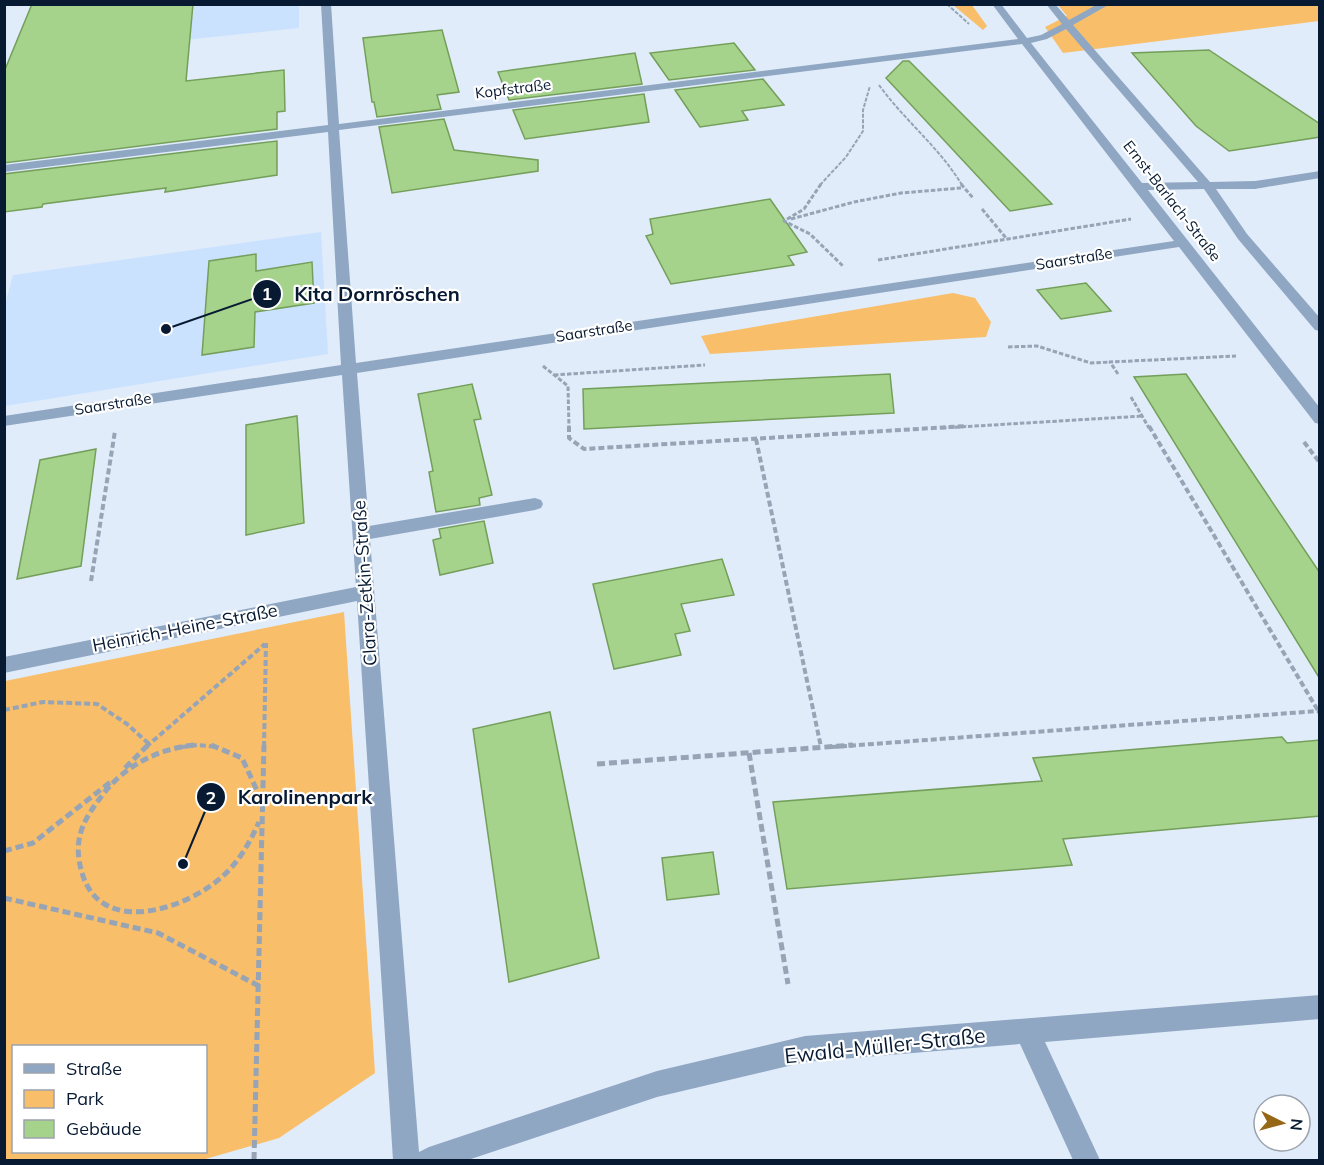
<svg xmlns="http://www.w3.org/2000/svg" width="1324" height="1165" viewBox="0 0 1324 1165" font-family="Mulish,sans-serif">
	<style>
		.built { fill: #cbe2ff }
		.green { fill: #f8be6a; fill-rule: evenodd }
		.building { fill: #a6d38c; stroke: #749f5a; stroke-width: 1.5 }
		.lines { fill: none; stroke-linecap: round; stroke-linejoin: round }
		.path-far3 { stroke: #96a4b5; stroke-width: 2; stroke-dasharray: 4 1.5; stroke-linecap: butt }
		.path-far2 { stroke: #96a4b5; stroke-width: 3; stroke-dasharray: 4.5 2; stroke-linecap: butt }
		.path-far1 { stroke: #96a4b5; stroke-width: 4; stroke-dasharray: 6 3; stroke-linecap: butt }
		.path { stroke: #96a4b5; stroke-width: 5; stroke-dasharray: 8 4; stroke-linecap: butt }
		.minor { fill: #90a7c3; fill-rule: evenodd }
		.labels { text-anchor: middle; stroke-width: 4.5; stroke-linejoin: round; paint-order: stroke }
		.far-street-label { font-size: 15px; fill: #071a32; stroke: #fff }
		.street-label { font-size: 18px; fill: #071a32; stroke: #fff }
		.near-street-label { font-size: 21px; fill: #071a32; stroke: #fff }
		.leader { fill: none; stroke: #071a32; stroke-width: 2 }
		.callout-dot { fill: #071a32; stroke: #fff; stroke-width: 2 }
		.mark-label { font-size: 18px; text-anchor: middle; font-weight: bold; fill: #fff }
		.callout-label { font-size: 20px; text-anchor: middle; font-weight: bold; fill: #071a32; stroke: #fff; stroke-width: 4.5; stroke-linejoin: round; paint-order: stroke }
	</style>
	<rect width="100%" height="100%" fill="#e1ecfa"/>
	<g class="built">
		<polygon points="136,5 299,5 299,28 128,46"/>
		<polygon points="321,232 328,354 5,406 5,304 13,275"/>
	</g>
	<g class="green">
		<polygon points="953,5 972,5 987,26 983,30"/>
		<polygon points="1058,5 1319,5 1319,21 1063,53 1045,27 1067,16"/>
		<polygon points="953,293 975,298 991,322 986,337 710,354 701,336"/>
		<path d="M 344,612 L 375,1073 L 279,1138 L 202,1160 L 5,1160 L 5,681 ZM 206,1046 L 206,1152 L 14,1152 L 14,1046 Z"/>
	</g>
	<g class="building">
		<polygon points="32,4 193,4 186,81 284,70 285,111 277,112 277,129 4,163 4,72"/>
		<polygon points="442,30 459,92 437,95 441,109 377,117 374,102 372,102 363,38"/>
		<polygon points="734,43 755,70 669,80 650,53"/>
		<polygon points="1209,50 1320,124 1320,137 1229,151 1196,126 1132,53"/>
		<polygon points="635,53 642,84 509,100 498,72"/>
		<polygon points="903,61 909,61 1052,204 1010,211 886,78"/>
		<polygon points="763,79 784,105 742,111 748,120 700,127 675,90"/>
		<polygon points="644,94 649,122 525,139 513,110"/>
		<polygon points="444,119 454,150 538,160 538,171 392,193 379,127"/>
		<polygon points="277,141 277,175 165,192 166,188 43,204 42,207 4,212 4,174"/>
		<polygon points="770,199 807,252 788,256 794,265 671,284 646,236 653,234 650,219"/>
		<polygon points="256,254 256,271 312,262 314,303 255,312 254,347 202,355 209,261"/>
		<polygon points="1086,283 1111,311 1061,319 1037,290"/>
		<polygon points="890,374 894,413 584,429 583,389"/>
		<polygon points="1186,374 1320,573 1320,679 1134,377"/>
		<polygon points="472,384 481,419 474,420 492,495 479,498 480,505 436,512 429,472 433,471 418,394"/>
		<polygon points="297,416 304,523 246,535 246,425"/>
		<polygon points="96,449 81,566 17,579 40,460"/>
		<polygon points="484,521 493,563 440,575 433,540 441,538 439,529"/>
		<polygon points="722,559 734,595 681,604 690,631 675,634 681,655 614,669 593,584"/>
		<polygon points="550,712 599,958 509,982 473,729"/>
		<polygon points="1282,737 1287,743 1320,740 1320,816 1063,839 1072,865 787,889 773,802 1042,781 1033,758"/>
		<polygon points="713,852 719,894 667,900 662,858"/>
	</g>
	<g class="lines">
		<g class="path-far3">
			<polyline points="947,4 969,24"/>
			<path d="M 879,85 C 905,121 939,147 962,185"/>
			<polyline points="820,185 846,157 863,131 863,110 870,86"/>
		</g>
		<g class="path-far2">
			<polyline points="821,184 804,209 784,221 810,234 843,266"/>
			<polyline points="961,184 973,198"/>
			<polyline points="982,209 1006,238"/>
			<polyline points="791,219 854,202 901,193 961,188"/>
			<polyline points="878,260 1131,219"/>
			<polyline points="1008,347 1037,346 1091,363 1110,362"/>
			<polyline points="543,366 568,386 569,428"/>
			<polyline points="1118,374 1110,362 1236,356"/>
			<polyline points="554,375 705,365"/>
			<polyline points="1131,397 1149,428"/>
			<polyline points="942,428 1143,416"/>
		</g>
		<g class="path-far1">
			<polyline points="569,426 569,438 584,449 967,426"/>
			<polyline points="1149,426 1320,714"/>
			<polyline points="756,439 821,747"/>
			<polyline points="1304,442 1320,463"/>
			<polyline points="91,581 115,431"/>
			<polyline points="4,710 43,702 97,704 127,724 149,744"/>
			<polyline points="146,747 265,644"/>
			<polyline points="182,747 197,745 218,747"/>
			<polyline points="264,747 266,643"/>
			<polyline points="832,747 1318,711"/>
		</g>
		<g class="path">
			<path d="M 194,745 C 158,749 126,765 104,793 C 83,820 72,839 82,873 C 101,938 188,909 224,875 C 240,860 250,842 259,822"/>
			<polyline points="211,745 242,758 260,797"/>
			<polyline points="749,753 788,984"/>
			<polyline points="597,764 853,745"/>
			<polyline points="125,768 148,745"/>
			<polyline points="4,851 33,843 113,780"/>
			<polyline points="4,898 158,933 259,986"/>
			<polyline points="254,1160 264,745"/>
		</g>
		<path class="minor" d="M 321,4 L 331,4 L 339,124 L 1018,39 L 992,4 L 1001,4 L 1027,38 L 1041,35 L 1062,24 L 1046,4 L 1055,4 L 1069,20 L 1098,4 L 1110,4 L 1073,25 L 1210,182 L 1255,181 L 1320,171 L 1320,178 L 1255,189 L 1216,189 L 1247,234 L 1320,318 L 1320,331 L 1315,330 L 1238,239 L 1204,189 L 1148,190 L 1320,408 L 1320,424 L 1315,423 L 1179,247 L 357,373 L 369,526 L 535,498 L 541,500 L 543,504 L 541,508 L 535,510 L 370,539 L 419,1152 L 429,1147 L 657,1071 L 805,1036 L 1320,995 L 1320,1019 L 1045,1042 L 1100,1160 L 1073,1160 L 1020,1044 L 805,1062 L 657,1097 L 468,1160 L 393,1160 L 357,601 L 4,673 L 4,657 L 356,587 L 342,375 L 4,426 L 4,416 L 341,365 L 328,132 L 4,172 L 4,165 L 328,125 ZM 1066,29 L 1198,182 L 1142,183 L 1031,43 L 1047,39 ZM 1022,44 L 1174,241 L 356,363 L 339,130 Z"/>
	</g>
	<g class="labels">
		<g class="far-street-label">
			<text transform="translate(513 89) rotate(-7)" y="5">Kopfstraße</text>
			<text transform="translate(1172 201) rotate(52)" y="5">Ernst-Barlach-Straße</text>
			<text transform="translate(1074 259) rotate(-9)" y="5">Saarstraße</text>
			<text transform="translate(594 331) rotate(-9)" y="5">Saarstraße</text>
			<text transform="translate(113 404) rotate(-9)" y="5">Saarstraße</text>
		</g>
		<g class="street-label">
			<text transform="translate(365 583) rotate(-94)" y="6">Clara-Zetkin-Straße</text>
			<text transform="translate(185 628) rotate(-11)" y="6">Heinrich-Heine-Straße</text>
		</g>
		<g class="near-street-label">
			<text transform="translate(885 1046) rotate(-6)" y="7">Ewald-Müller-Straße</text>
		</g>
	</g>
	<path class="leader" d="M166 329L267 294M183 864L211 797"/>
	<g class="callout-dot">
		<circle cx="166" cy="329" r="6"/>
		<circle cx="183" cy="864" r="6"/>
		<circle cx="267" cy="294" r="15"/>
		<circle cx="211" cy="797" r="15"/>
	</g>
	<g class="mark-label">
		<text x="267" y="300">1</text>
		<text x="211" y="804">2</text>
	</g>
	<g class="callout-label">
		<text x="377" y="301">Kita Dornröschen</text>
		<text x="305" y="804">Karolinenpark</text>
	</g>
	<rect width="1324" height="1165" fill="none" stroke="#071a32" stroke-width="12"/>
	<rect x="12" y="1045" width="195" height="108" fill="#ffffff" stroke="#9ca3ad" stroke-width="1.5"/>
	<rect x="24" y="1064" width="30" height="9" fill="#90a7c3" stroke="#9ca3ad" stroke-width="1.5"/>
	<text x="66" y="1075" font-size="18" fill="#071a32">Straße</text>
	<rect x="24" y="1090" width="30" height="18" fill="#f8be6a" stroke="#9ca3ad" stroke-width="1.5"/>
	<text x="66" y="1105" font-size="18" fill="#071a32">Park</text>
	<rect x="24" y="1120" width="30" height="18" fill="#a6d38c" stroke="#9ca3ad" stroke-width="1.5"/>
	<text x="66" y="1135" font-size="18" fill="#071a32">Gebäude</text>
	<g transform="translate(1282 1123) rotate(96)"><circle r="28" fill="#ffffff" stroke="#9ca3ad" stroke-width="1.5"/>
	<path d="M0-4.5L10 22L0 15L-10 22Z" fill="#966717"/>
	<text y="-9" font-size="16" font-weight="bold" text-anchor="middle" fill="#071a32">N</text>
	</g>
</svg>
